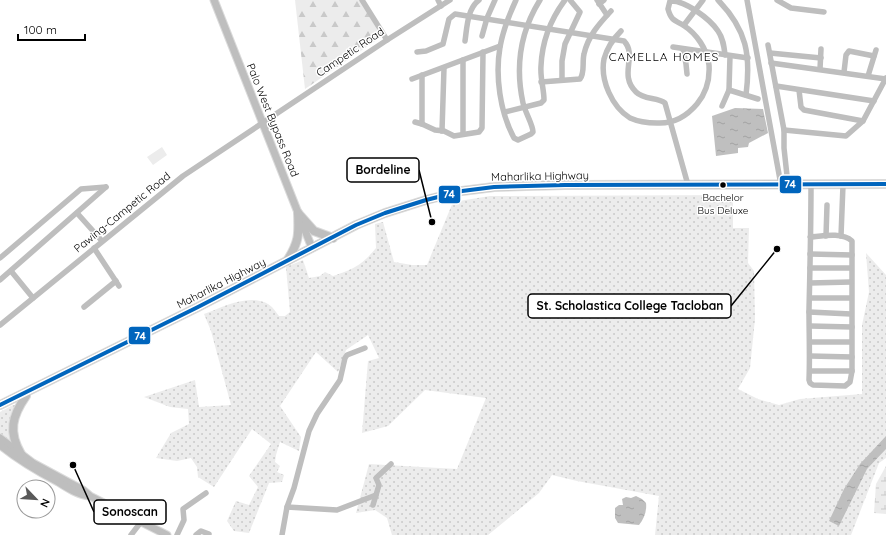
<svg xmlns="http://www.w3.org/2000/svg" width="886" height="535" viewBox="0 0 886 535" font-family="Quicksand,sans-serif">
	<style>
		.grass { fill: url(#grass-dots) }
		.forest { fill: url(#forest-firs) }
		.wetland { fill: url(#wetland-marsh) }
		.garden { fill: #ececec }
		.water { fill: url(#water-ripples) }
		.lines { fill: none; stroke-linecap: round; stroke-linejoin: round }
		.major-casing { stroke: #dbdbdb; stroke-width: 9 }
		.highway-casing { stroke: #dbdbdb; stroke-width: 10 }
		.minor { stroke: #bebebe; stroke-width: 5.5 }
		.major { stroke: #bebebe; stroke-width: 7 }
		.highway { stroke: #bebebe; stroke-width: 8 }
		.bus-1-casing { stroke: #fff; stroke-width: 7 }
		.bus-1 { stroke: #0065bd; stroke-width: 4 }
		.bus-dot { fill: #000; stroke: #fff; stroke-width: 1.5 }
		.labels { text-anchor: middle; stroke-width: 3; stroke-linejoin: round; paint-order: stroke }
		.bus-label { font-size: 10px; fill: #000; stroke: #fff }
		.street-label { font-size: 11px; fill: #000; stroke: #fff }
		.neighbourhood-label { font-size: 12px; letter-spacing: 1px; fill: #000; stroke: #fff }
		.leader { fill: none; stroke: #000; stroke-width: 1.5 }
		.callout-dot { fill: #000; stroke: #fff; stroke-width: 1.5 }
		.callout { fill: #fff; stroke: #000; stroke-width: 1.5 }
		.callout-label { font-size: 12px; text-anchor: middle; font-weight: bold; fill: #000 }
		.line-badge { stroke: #fff; stroke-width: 1.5 }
		.badge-label { font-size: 11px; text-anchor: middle; font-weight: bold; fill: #fff }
	</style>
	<defs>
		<pattern id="grass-dots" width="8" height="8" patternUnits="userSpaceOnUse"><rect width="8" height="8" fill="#ececec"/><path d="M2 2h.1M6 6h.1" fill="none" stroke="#c9c9c9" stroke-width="1.8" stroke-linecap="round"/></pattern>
		<pattern id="forest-firs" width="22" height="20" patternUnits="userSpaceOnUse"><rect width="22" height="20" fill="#ececec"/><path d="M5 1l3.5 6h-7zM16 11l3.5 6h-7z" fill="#c9c9c9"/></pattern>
		<pattern id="wetland-marsh" width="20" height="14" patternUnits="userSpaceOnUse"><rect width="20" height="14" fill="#ececec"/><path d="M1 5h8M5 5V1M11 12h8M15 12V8" fill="none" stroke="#c9c9c9"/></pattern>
		<pattern id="water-ripples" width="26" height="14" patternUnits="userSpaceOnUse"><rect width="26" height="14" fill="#bfbfbf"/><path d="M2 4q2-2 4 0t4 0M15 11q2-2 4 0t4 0" fill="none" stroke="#a2a2a2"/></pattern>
	</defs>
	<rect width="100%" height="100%" fill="#fff"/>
	<g class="grass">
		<path d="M 733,195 L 733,228 L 749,228 L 748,263 L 754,271 L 755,319 L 750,368 L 738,389 L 758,399 L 779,405 L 800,399 L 862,394 L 862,325 L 869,292 L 866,253 L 886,275 L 886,458 L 879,463 L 851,535 L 655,535 L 659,496 L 577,481 L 552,475 L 539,493 L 488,535 L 392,535 L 387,518 L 375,510 L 356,513 L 369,464 L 457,469 L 486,398 L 425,390 L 388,426 L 362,433 L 368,361 L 379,358 L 368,335 L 346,350 L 338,372 L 316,352 L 280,406 L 301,437 L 299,451 L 280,442 L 276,455 L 275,462 L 280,466 L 277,472 L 284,475 L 282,482 L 269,483 L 249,533 L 234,531 L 227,521 L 236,501 L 249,505 L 258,487 L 249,476 L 271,444 L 252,429 L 214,487 L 198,477 L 197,467 L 191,458 L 177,461 L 156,458 L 171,433 L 189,424 L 188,409 L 170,407 L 144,397 L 195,380 L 199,407 L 231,405 L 211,331 L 204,314 C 223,307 249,293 268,304 C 272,306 276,312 279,316 L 285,316 L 290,312 L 286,267 L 303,260 L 309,278 L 320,276 L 325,272 L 333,276 C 354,269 362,265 376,248 L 375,224 L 383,222 L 394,262 L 412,265 L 427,265 L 453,202 L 490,196 Z"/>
		<polygon points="13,405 16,405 14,443 11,444 0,434 0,412"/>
	</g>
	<polygon class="forest" points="295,0 361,0 381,37 305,89"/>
	<polygon class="wetland" points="886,466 886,514 874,513 876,484"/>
	<polygon class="garden" points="162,147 167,155 153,165 147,157"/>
	<g class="water">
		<polygon points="735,108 763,109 768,133 749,143 748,147 738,148 738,153 716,156 712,116"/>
		<polygon points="886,436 886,449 867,469 839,526 829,521 844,489 860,464"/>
		<path d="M 636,496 L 642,499 L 646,503 C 647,511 644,519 639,525 L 618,523 L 615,518 L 615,508 L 619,505 L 623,505 L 622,499 L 626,497 L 631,498 Z"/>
	</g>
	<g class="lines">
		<defs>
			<g id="major">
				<polyline points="214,0 312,248"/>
				<polyline points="0,438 33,463 83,490 90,496 167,535"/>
				<path d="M 0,445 C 18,460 37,471 58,482 C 68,488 78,495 89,496"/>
			</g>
			<g id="highway">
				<polyline points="298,213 314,231 333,238"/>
				<path d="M 287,261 C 299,242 299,235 298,213"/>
				<polyline points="0,405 198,307 356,225 385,213 426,200 462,191 494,187 565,185 886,184"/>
				<path d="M 21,454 C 8,432 12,416 26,396"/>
			</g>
		</defs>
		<use href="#major" class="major-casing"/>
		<use href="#highway" class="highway-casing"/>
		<g class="minor">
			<polyline points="362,0 387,40"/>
			<polyline points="438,0 441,6"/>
			<path d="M 516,0 C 509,15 503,30 500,47 C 495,76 500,112 514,138 L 518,140 L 531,134 L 533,132 C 533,125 525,112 523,103 C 515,66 520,32 540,0"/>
			<polyline points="597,0 607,15"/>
			<path d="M 718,0 C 747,30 751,55 746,95"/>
			<polyline points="747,0 781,185"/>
			<polyline points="777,0 791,8 824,12"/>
			<polyline points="599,4 604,0"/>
			<polyline points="684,25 703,0"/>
			<path d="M 621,31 C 613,39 607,48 604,59 C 600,80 612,107 630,118 C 639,122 648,123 657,123 C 673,124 686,117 697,104 C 706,93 710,80 709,65 C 707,49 697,34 683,25 C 674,20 671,20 668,9 L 670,1 C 685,0 710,19 718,31 C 723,38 724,46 725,55"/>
			<polyline points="482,36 487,18 495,0"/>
			<path d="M 465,41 C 467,28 467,9 479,0"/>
			<polyline points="768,45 784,130 784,148 788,185"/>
			<polyline points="673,47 748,58"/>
			<polyline points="683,49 686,64 687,74"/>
			<path d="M 417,52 L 426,51 L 443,44 L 449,19 L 455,14 L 624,41 C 638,56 618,74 636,92 C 644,100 657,97 665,103 L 688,185"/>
			<polyline points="770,53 821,58"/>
			<polyline points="771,63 886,79"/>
			<polyline points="820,69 821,49"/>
			<polyline points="844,72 846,55 849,51 874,56"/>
			<polyline points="422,75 422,124"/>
			<polyline points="868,76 876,50"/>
			<polyline points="412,79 500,46"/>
			<polyline points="562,80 562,61 565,44 580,12 570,0"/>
			<path d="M 541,82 L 580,79 C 585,73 582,62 584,54 C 588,36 599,24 611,11"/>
			<polyline points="776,86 874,101"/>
			<polyline points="729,90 758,99"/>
			<polyline points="799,90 801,107 804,110 863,121"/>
			<polyline points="722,106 729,90 730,56"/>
			<path d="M 505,112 L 541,103 L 544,100 C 544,89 540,78 541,66 C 542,42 550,20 565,0"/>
			<polyline points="415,122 422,124 435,130 444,131 454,136 479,132 482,128 483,52"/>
			<polyline points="784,130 846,136 863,121 886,78"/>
			<polyline points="442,131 444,68"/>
			<polyline points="463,134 463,60"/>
			<polyline points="77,213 102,241"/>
			<polyline points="826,236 827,205"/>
			<polyline points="841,236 843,185"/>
			<path d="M 810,237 C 822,236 842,232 852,241 L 852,371 L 850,382 L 845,386 L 813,385 L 810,383 L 809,380 C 810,357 809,333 809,310 C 810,268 811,227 811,185"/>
			<polyline points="94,248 119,286"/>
			<polyline points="810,254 852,255"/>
			<polyline points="0,258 81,189 106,187"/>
			<polyline points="810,268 851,268"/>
			<polyline points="11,271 33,298"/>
			<polyline points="0,280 106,187"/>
			<polyline points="810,283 851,282"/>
			<polyline points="810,298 851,298"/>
			<polyline points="84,307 116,281"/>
			<polyline points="809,312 851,314"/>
			<polyline points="0,325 183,176 387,40 450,0"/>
			<polyline points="810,326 852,327"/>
			<polyline points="810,342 851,342"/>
			<polyline points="810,356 852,357"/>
			<polyline points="810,371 852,371"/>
			<polyline points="373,505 379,485 376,478 391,464"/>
			<polyline points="287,507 337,510 376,495"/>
			<polyline points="131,535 141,522"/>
			<polyline points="177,535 184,520 183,509 206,493"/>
			<polyline points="196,535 201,531 209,534"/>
			<polyline points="282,535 287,507 294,488 309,431 317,414 340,380 345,358 347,355 365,348"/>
		</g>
		<use href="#major" class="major"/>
		<use href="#highway" class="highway"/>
		<defs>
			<polyline id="bus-1" points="0,405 198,307 356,225 385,213 426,200 462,191 494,187 565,185 886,184"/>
		</defs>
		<use href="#bus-1" class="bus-1-casing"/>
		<use href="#bus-1" class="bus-1"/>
	</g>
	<circle class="bus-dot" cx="723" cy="185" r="3.5"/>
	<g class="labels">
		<g class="bus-label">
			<text x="723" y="201">Bachelor<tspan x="723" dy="13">Bus Deluxe</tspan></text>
		</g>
		<g class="street-label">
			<text transform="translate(350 52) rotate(-34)" y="4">Campetic Road</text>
			<text transform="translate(273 120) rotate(68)" y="4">Palo West Bypass Road</text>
			<text transform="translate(540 176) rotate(-1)" y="4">Maharlika Highway</text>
			<text transform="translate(122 212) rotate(-39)" y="4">Pawing-Campetic Road</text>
			<text transform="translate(221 283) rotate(-27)" y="4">Maharlika Highway</text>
		</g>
		<g class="neighbourhood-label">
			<text x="664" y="61">CAMELLA HOMES</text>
		</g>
	</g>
	<path class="leader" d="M432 222L419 170M777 249L731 306M73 465L94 512"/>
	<g class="callout-dot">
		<circle cx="432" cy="222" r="4"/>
		<circle cx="777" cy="249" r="4"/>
		<circle cx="73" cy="465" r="4"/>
	</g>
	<g class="callout">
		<rect x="347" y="158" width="72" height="24" rx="4"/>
		<rect x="528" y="294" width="203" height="24" rx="4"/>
		<rect x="94" y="500" width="72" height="24" rx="4"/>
	</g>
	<g class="callout-label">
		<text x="383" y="174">Bordeline</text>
		<text x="630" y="310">St. Scholastica College Tacloban</text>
		<text x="130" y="516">Sonoscan</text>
	</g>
	<g class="line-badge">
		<rect x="779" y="175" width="23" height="19" rx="4" fill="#0065bd"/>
		<rect x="438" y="185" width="23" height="19" rx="4" fill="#0065bd"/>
		<rect x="128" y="326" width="23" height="19" rx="4" fill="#0065bd"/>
	</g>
	<g class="badge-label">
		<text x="790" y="188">74</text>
		<text x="449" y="198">74</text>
		<text x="140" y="340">74</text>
	</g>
	<g transform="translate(36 499) rotate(115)"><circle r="19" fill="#ffffff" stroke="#999999"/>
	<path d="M0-3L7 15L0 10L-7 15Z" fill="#595959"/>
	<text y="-6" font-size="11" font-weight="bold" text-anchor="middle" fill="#000000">N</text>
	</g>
	<path d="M18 34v6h67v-6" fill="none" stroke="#000000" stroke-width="2"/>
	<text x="24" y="34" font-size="12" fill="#000000" stroke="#ffffff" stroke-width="3" paint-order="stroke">100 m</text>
</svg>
